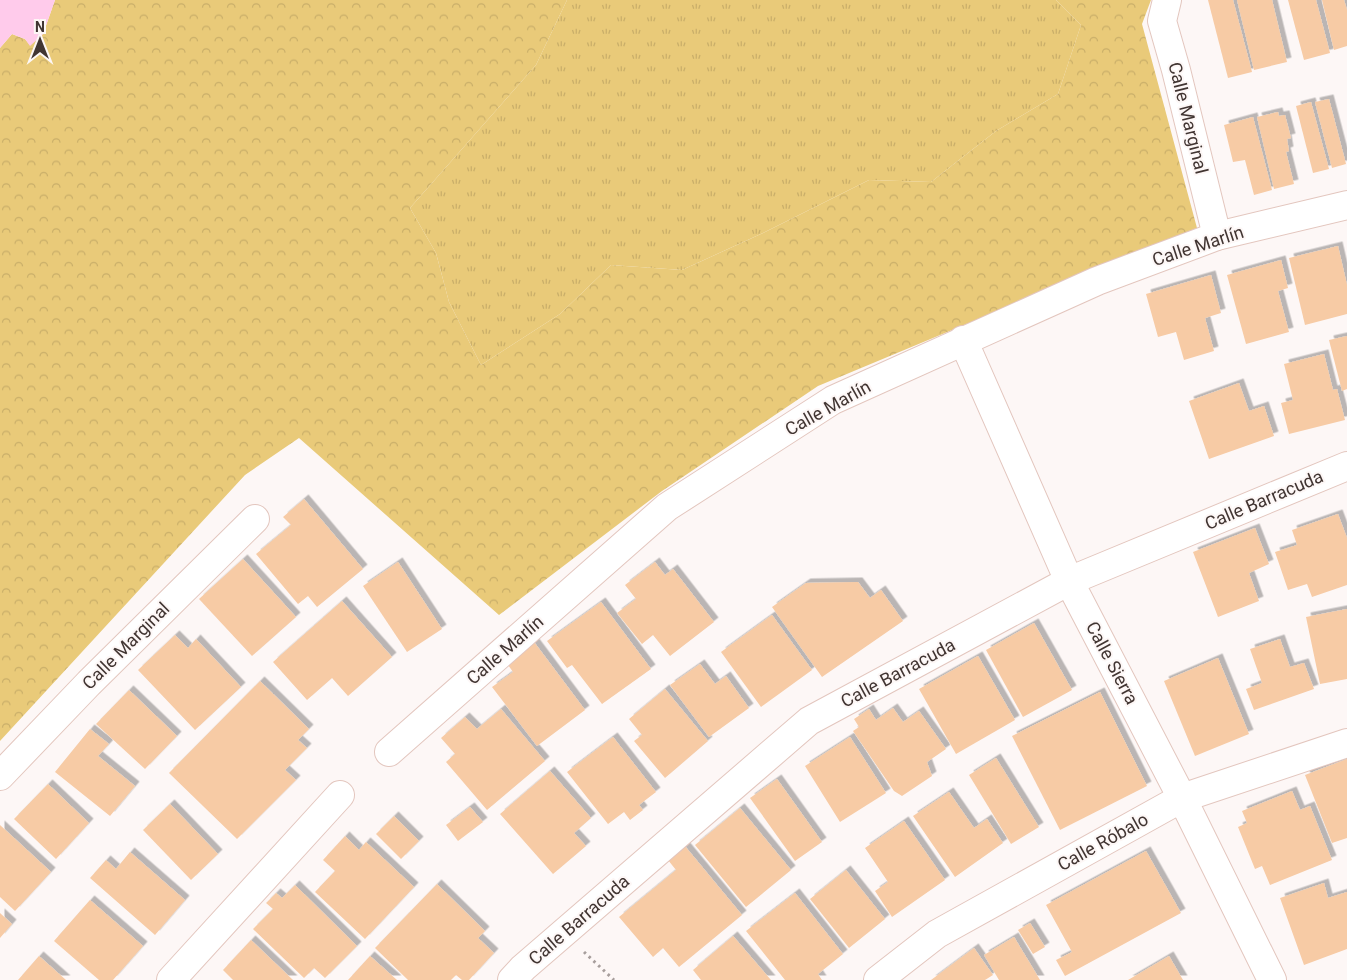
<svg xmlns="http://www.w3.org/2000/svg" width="1347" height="980" viewBox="0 0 1347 980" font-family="Roboto,sans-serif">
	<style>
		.grass { fill: url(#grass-tufts) }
		.forest { fill: url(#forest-crowns) }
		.water { fill: #ffcbeb }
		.building { fill: #f7cba5; filter: url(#shadow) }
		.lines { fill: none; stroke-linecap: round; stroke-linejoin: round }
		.street-casing { stroke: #e3c6be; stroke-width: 30 }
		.path { stroke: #a79e9c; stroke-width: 3; stroke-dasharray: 2.5 4; stroke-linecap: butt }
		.street { stroke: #fff; stroke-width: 28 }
		.labels { text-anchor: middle; stroke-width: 4; stroke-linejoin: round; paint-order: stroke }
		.street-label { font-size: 18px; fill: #413532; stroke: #fdf7f6 }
	</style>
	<defs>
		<pattern id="grass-tufts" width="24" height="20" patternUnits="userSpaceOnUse" patternTransform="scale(1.25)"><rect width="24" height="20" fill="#e9ca79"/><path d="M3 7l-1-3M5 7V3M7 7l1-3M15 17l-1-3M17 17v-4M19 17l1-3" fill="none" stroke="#c9ae69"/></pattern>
		<pattern id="forest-crowns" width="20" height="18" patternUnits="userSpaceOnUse" patternTransform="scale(1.25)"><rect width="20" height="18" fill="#e9ca79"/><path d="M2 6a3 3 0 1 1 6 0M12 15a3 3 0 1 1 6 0" fill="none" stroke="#c9ae69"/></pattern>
		<filter id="shadow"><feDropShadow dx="4.5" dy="-4.5" stdDeviation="0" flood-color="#0004"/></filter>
	</defs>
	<rect width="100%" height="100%" fill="#fdf7f6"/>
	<polygon class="grass" points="567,0 1056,0 1081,25 1058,94 996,131 931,182 869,180 763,233 682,270 611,265 560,314 481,365 449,302 436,253 410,208 536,65"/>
	<polygon class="forest" points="55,0 567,0 536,65 410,208 436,253 449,302 481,365 560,314 611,265 682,270 763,233 869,180 931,182 996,131 1058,94 1081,25 1056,0 1151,0 1142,24 1197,228 818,386 662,491 499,615 299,438 245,475 0,741 0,48 12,34 25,39 30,45 43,34"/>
	<polygon class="water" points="0,0 55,0 43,34 30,46 25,39 12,34 0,48"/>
	<g class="building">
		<polygon points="1208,0 1233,0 1252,72 1228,78"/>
		<polygon points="1237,0 1272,0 1287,62 1254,70"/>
		<polygon points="1288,0 1316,0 1330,53 1304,60"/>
		<polygon points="1322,0 1344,0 1347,10 1347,46 1334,50"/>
		<polygon points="1329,99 1346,164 1332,168 1315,102"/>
		<polygon points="1311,102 1329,169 1313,173 1296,106"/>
		<polygon points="1278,112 1279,116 1285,115 1291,138 1287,139 1289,151 1286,152 1294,184 1274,189 1257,117"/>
		<polygon points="1253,117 1272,190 1254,195 1245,160 1233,162 1224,125"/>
		<polygon points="1338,246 1347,285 1347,314 1305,325 1289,258"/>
		<polygon points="1281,260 1288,288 1278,291 1289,332 1246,344 1227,275"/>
		<polygon points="1211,275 1221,313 1205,318 1214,351 1184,360 1176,332 1158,337 1146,294"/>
		<polygon points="1347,336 1347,389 1342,391 1329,340"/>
		<polygon points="1324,354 1333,390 1337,389 1345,420 1289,434 1281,403 1293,400 1284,364"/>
		<polygon points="1239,383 1249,411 1264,406 1274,436 1209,459 1189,401"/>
		<polygon points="304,499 363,569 317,607 308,596 298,604 256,554 291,525 283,517"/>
		<polygon points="1338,514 1347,538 1347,585 1312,597 1307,584 1288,590 1275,552 1297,545 1292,530"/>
		<polygon points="1255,528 1269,564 1249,573 1259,601 1218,617 1193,552"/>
		<polygon points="243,559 296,617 252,656 199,599"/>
		<polygon points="398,562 442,629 407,652 363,586"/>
		<polygon points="655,562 665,575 673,569 714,622 670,656 653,635 642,644 617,613 636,599 625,585"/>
		<polygon points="858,582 870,598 881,590 903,621 822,677 772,607 806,583"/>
		<polygon points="342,601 392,657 348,696 332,678 307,700 273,662"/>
		<polygon points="601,602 651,669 602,704 572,665 567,668 547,641"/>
		<polygon points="1347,609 1347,679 1320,684 1306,617"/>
		<polygon points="772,615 812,670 761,707 721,652"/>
		<polygon points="1034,623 1072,690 1023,717 986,650"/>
		<polygon points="175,635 188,648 196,639 241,687 195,730 138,670"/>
		<polygon points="1280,639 1290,667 1304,663 1314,689 1254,710 1246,689 1262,683 1250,649"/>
		<polygon points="534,642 585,710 537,746 492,687 513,672 506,662"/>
		<polygon points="978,656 1015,720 956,754 919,689"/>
		<polygon points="1218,658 1249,734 1195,756 1164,681"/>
		<polygon points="700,664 715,684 726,676 749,708 709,737 670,685"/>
		<polygon points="260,681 309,729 298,740 307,748 285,770 296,780 237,839 169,773"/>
		<polygon points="665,689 708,741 665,778 634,741 642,735 629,719"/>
		<polygon points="129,690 177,736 145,769 96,724"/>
		<polygon points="1100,692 1147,786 1060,830 1012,736"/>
		<polygon points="893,708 903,722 919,711 946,749 927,762 932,776 902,796 894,791 853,731 859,727 854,719 869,709 876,720"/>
		<polygon points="501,709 545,761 487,810 446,762 455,754 441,738 465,717 477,729"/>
		<polygon points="90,729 109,744 98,756 135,786 110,816 55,772"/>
		<polygon points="613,737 656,792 639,805 643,810 630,820 624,812 608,824 567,772"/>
		<polygon points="850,737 886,793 840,822 805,766"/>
		<polygon points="996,758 1039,827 1011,844 969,775"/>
		<polygon points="1347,759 1347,838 1332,843 1305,775"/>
		<polygon points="550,771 591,818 574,833 586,846 553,874 500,814"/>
		<polygon points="777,779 822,842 795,861 750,798"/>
		<polygon points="48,784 89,823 56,859 14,819"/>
		<polygon points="1292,791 1300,810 1310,806 1332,860 1270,885 1262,866 1255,869 1238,827 1247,823 1242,811"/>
		<polygon points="949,792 974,828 987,819 1003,843 955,877 913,816"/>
		<polygon points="170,804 218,854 191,880 143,830"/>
		<polygon points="470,807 483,822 458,841 446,825"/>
		<polygon points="740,808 791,870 746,907 695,845"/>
		<polygon points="394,816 419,841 401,859 376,834"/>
		<polygon points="904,821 945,880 892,917 875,891 888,882 865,848"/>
		<polygon points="0,825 51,872 15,911 0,897"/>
		<polygon points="345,836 359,850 366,842 414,887 365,939 315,892 335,871 323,860"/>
		<polygon points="684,845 742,915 679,967 663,948 653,957 619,917 676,870 668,860"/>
		<polygon points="1146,851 1181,913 1065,976 1056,960 1072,952 1046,905"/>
		<polygon points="130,852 185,900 155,935 90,878 106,860 116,869"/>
		<polygon points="846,870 885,919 849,948 810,899"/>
		<polygon points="1324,883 1328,898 1347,892 1347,949 1304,965 1280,898"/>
		<polygon points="437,884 485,931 478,938 494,953 469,980 462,980 456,975 451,980 408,980 375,948"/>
		<polygon points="295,885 357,946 325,978 314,968 304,978 253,929 273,909 266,903 276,893 282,898"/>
		<polygon points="795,893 843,954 818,974 822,980 785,980 746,931"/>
		<polygon points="90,900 143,946 113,980 99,980 54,941"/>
		<polygon points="0,913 12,924 0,938"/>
		<polygon points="1030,923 1045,947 1033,954 1018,930"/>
		<polygon points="733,936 771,980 701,980 693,970"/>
		<polygon points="1014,937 1040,980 999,980 984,955"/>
		<polygon points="251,940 293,980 233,980 223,970"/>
		<polygon points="974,948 993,975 985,980 931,980"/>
		<polygon points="39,956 66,980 18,980"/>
		<polygon points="370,956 397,980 348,980"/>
		<polygon points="1169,956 1183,980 1128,980"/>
	</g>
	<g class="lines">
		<defs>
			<g id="street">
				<polyline points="1167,0 1162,21 1176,70 1217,236"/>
				<polyline points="963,340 1069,581 1182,798 1272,980"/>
				<polyline points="389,752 667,507 833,400 1097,281 1217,236 1347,205"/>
				<polyline points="0,776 89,683 255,519"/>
				<polyline points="171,980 340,795"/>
				<polyline points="512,980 523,968 809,721 1069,581 1347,466"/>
				<polyline points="878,980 937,934 1182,798 1347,743"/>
			</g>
		</defs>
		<use href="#street" class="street-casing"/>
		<polyline class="path" points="584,952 614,980"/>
		<use href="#street" class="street"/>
	</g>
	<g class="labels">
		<g class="street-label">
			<text transform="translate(1188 118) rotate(76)" y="6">Calle Marginal</text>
			<text transform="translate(1198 246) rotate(-18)" y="6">Calle Marlín</text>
			<text transform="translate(828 408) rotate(-29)" y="6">Calle Marlín</text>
			<text transform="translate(1264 500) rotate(-23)" y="6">Calle Barracuda</text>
			<text transform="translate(126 646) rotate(-45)" y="6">Calle Marginal</text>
			<text transform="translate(505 650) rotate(-41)" y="6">Calle Marlín</text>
			<text transform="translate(1112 663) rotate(62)" y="6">Calle Sierra</text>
			<text transform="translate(898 673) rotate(-28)" y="6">Calle Barracuda</text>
			<text transform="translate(1103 842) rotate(-29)" y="6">Calle Róbalo</text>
			<text transform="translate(579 920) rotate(-41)" y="6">Calle Barracuda</text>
		</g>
	</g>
	<g transform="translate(40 40)" stroke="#fdf7f6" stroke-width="4" paint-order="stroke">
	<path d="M0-4L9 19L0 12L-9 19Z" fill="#413532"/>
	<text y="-8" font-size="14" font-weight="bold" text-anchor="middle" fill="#413532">N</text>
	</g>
</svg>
